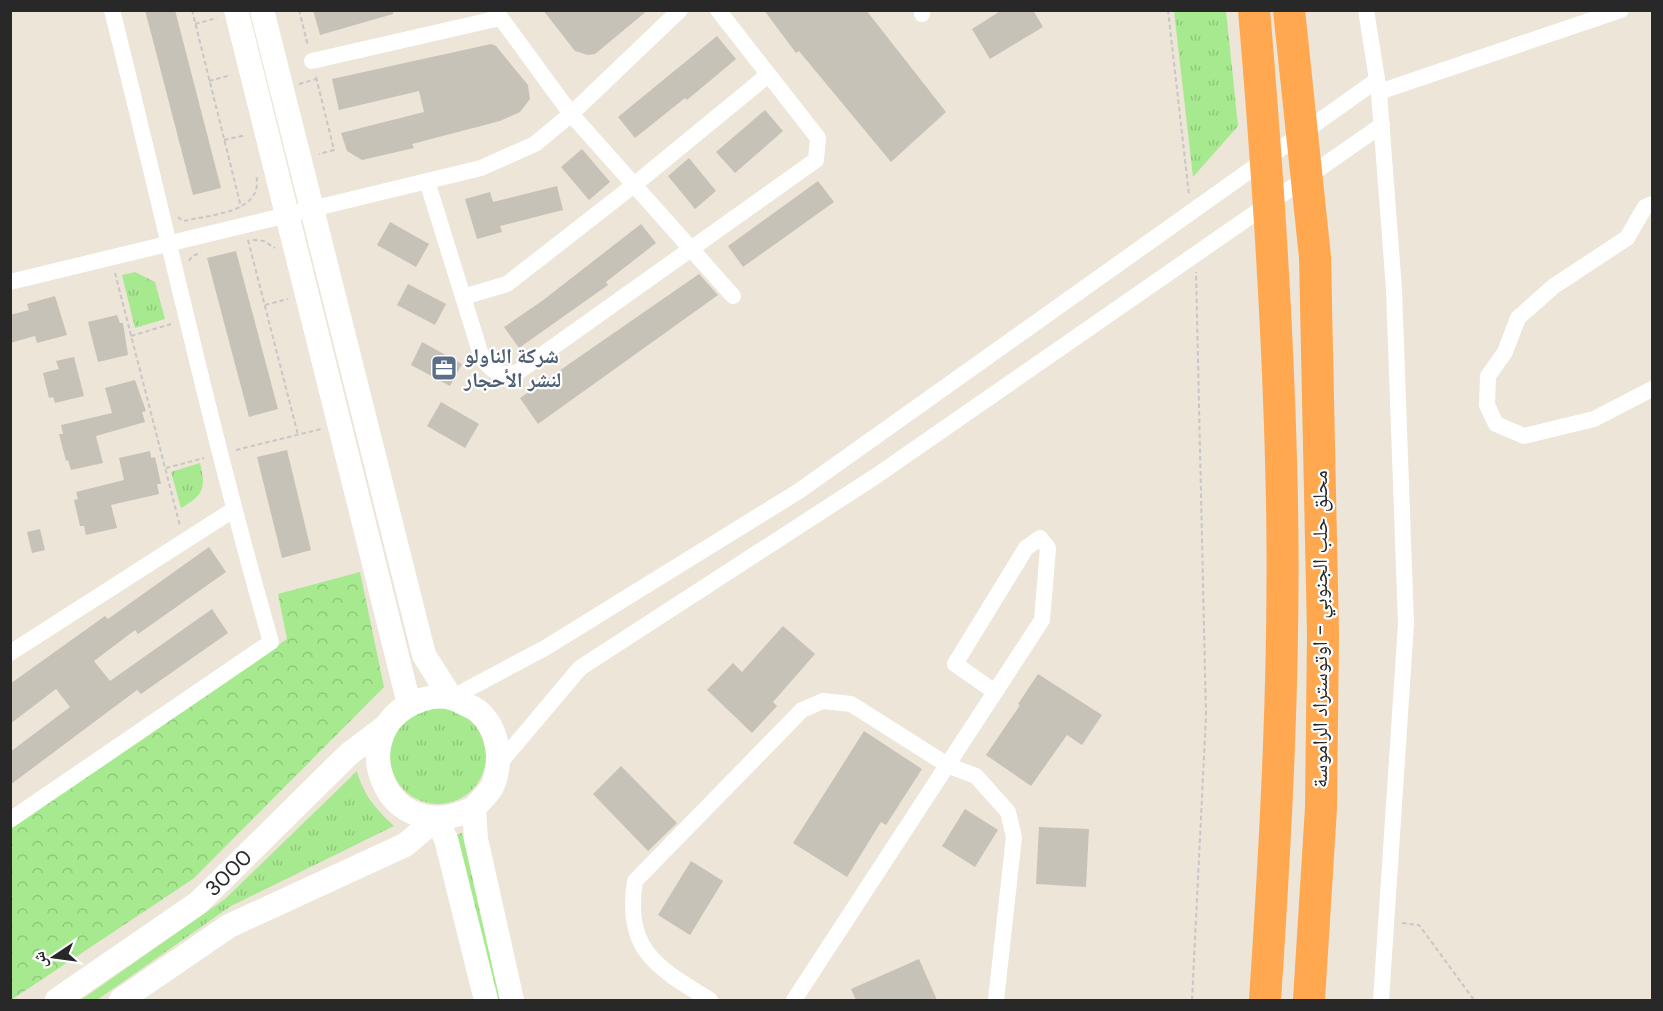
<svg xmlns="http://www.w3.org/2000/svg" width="1663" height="1011" viewBox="0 0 1663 1011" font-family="'DM Sans','Noto Naskh Arabic',sans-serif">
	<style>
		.grass { fill: url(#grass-tufts) }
		.forest { fill: url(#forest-crowns) }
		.building { fill: #c7c2b8 }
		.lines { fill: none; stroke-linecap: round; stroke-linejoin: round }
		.path { stroke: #c7c7c7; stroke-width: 2; stroke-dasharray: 4.5 3; stroke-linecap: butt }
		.street { stroke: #fff; stroke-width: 16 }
		.secondary { stroke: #fff; stroke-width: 24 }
		.highway { stroke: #ffa850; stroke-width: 32 }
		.labels { text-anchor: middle; stroke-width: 4.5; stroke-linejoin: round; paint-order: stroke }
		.service-label { font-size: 21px; font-weight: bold; fill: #4e5e75; stroke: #fff; text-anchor: start }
		.street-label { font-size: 21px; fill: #282828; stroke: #fff }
	</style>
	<defs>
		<pattern id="grass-tufts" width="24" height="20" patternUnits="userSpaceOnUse" patternTransform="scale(1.5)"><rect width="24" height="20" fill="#a7e98f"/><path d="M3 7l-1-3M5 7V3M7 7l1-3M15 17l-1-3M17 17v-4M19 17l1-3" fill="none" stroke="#90c87b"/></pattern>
		<pattern id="forest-crowns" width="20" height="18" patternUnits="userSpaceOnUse" patternTransform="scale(1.5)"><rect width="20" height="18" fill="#a7e98f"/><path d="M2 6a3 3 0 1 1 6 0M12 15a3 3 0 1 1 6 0" fill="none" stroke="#90c87b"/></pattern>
	</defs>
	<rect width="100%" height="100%" fill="#ece5d8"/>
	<g class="grass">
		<polygon points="1174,11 1226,11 1238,126 1193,177"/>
		<polygon points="135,272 155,282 165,319 135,328 122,275"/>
		<path d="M 200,463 C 206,488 204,495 181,508 L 171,472 Z"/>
		<circle cx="438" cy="756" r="48"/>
		<path d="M 357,771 C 363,795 376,809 394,826 L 231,906 L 97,1000 L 81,1000 L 225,899 Z"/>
		<polygon points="462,833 503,1000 497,1000 456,835"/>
	</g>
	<polygon class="forest" points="360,572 384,687 193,879 11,1000 11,828 287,639 278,594"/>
	<g class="building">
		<polygon points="145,10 175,10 221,188 193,195"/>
		<polygon points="313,10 393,10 393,14 320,35"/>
		<polygon points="543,10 648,10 595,54 588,55 575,51"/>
		<polygon points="764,10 866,10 946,112 891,162 799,51 796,53"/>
		<polygon points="1002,10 1033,10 1043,27 990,59 972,29"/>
		<polygon points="717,36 736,59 687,100 685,98 635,138 618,117"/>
		<polygon points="491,44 496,46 528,85 530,99 520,112 500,121 412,144 414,148 362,160 347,151 341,133 424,112 419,91 339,110 332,79"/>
		<polygon points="765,110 783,131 735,173 716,152"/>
		<polygon points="582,149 610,182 589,200 561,167"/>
		<polygon points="689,158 716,191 695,209 668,176"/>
		<polygon points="818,181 834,202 743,267 728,246"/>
		<polygon points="557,186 563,210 500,226 502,232 477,239 465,199 490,192 493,202"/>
		<polygon points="390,222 429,244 416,267 377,245"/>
		<polygon points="641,224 656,243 606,282 608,285 519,348 504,327 542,301"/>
		<polygon points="236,251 278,409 249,417 207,258"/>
		<polygon points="699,274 718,295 538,424 520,398"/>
		<polygon points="408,284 446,304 435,325 397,305"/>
		<polygon points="55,296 67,335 37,343 35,336 10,343 10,315 29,310 27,304"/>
		<polygon points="117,315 120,323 123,323 128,355 98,362 88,322"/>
		<polygon points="422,342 462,364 450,386 411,365"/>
		<polygon points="74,357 84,396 55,403 53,397 49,398 43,373 59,369 56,361"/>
		<polygon points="135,380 146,411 142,412 145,422 96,436 103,463 71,470 68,460 66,461 59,434 63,434 61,425 112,413 105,388"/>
		<polygon points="441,402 479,424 465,448 427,426"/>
		<polygon points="287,450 311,550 282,558 257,457"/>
		<polygon points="150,451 151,458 155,457 161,484 157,484 159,494 111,505 117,528 86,535 84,526 80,526 74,500 78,499 76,492 124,480 119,458"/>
		<polygon points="40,529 45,550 32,553 27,532"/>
		<polygon points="209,547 226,572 138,634 135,630 94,661 110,681 212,609 228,633 141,694 137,690 10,785 10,752 70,707 56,689 10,724 10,684 105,616 108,619"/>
		<polygon points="783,626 815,654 773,702 777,706 752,733 707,690 733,663 742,672"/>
		<polygon points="1038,674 1102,715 1082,745 1067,735 1031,786 986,755 1020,705 1018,704"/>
		<polygon points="864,731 922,769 886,825 881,822 847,877 793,843"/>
		<polygon points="621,766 677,823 648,851 593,794"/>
		<polygon points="965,809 998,830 975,867 942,846"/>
		<polygon points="1039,827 1089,829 1086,887 1036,884"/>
		<polygon points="691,861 723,881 690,935 658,915"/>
		<polygon points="919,959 937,1000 856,1000 851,989"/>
	</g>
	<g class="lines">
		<g class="path">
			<polyline points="192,10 241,207"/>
			<polyline points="299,10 308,46"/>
			<polyline points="1168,10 1189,195"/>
			<polyline points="195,24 217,18"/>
			<polyline points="316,77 334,150 319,154"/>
			<polyline points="209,81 231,75"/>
			<polyline points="299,84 316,79"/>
			<polyline points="224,140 246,135"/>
			<path d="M 178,217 L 183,221 C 209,215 265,213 256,175"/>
			<polyline points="248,240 298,435"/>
			<polyline points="253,240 264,241 275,248"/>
			<polyline points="189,261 192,256 201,253"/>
			<polyline points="115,273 180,526"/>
			<polyline points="265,305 288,299"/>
			<polyline points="131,336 171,324"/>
			<polyline points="236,450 321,429"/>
			<polyline points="166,468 204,458"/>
			<polyline points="1402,923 1419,925 1474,1000"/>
			<polyline points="1192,1000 1206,716 1196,272"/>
		</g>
		<g class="street">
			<polyline points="495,10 571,114 733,296"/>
			<polyline points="922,10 922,14"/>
			<polyline points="1366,10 1379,92 1394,289 1406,624 1381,1000"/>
			<polyline points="312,61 500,18"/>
			<polyline points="1379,92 1621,10"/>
			<path d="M 427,181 L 482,358 C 493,373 500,376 518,372 L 816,160 L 818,138 L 718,10"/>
			<polyline points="1652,204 1645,207 1627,238 1554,286 1518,318 1505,352 1488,376 1487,405 1496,424 1524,436 1594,419 1652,389"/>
			<polyline points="10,282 481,168 535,144 571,114 680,10"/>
			<polyline points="463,297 507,284 634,185 768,75"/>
			<polyline points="10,653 233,510"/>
			<polyline points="451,698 545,648 799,491 1377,80"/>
			<polyline points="499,764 580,668 876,476 1382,125"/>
			<path d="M 10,820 L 271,642 C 211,434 165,221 112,10"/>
			<path d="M 710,1000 C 658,968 624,951 635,881 L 802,710 L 823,701 L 851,704 L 949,766 L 976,776 L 1008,812 L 1014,837 L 996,1000"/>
			<polyline points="794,1000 1042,620 1048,548 1040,538 1026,548 955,664 995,692"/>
		</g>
		<g class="secondary">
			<polyline points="236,10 409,704"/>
			<polyline points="262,10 424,655 451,698"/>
			<path d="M 474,808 C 383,853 340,727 421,700 C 432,696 447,695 457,700 C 463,704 472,706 478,711 C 499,729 503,762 492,787 C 488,794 480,801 474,808 L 476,839 L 512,1000"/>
			<path id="s1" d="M 57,1000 L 198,903 L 349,754 L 386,726"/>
			<polyline points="121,1000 229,926 405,845 436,819 446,839 486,1000"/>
		</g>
		<g class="highway">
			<path d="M 1254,10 C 1268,174 1279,339 1282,503 C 1285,669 1276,835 1265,1000"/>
			<polyline points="1289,10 1315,257 1323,634 1321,808 1309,1000"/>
		</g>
	</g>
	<defs>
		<symbol id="office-square" viewBox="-11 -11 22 22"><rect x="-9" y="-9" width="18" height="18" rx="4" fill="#5c6f8a" stroke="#fff"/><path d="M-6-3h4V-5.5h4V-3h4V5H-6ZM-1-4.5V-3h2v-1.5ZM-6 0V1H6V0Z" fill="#fff"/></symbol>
	</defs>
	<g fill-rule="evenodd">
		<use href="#office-square" x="429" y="353" width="30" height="30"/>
	</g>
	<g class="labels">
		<g class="service-label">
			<text x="464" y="363">شركة الناولو<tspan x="464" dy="24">لنشر الأحجار</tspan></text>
		</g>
		<g class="street-label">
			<text transform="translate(1320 629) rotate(-90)" y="7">محلق حلب الجنوبي - اوتوستراد الراموسة</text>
			<text dy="7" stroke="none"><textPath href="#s1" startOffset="214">3000</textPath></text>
		</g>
	</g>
	<rect width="1663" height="1011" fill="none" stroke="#282828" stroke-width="24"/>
	<g transform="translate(54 957) rotate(257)" stroke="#ffffff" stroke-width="4.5" paint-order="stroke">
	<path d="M0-4.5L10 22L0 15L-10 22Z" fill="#282828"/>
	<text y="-9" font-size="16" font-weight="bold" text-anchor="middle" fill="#282828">ش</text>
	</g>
</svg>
